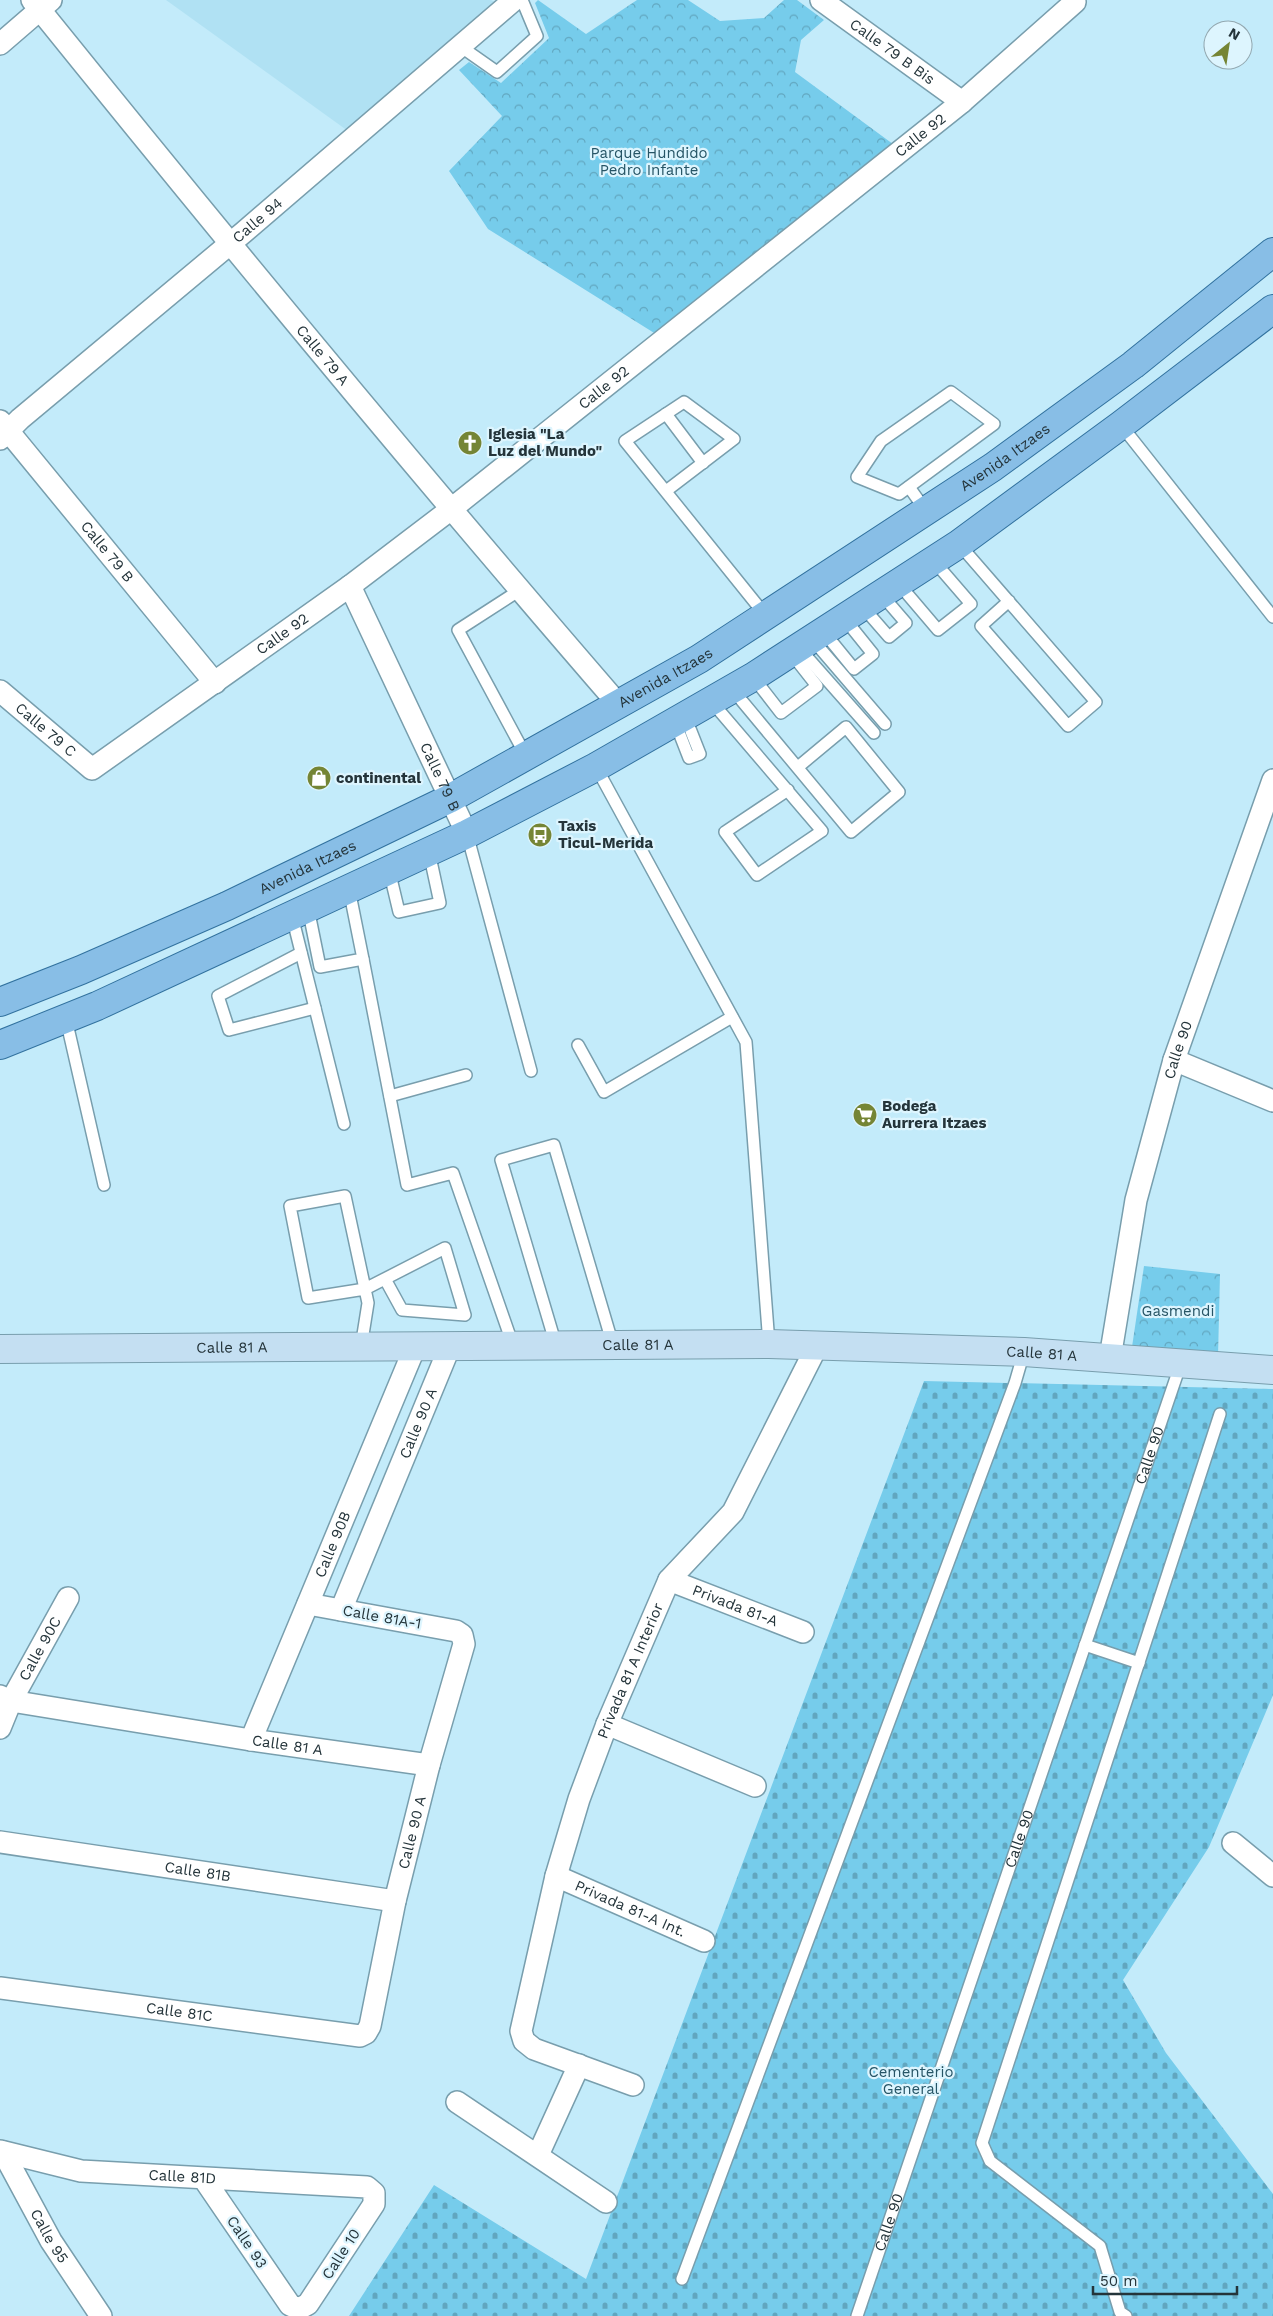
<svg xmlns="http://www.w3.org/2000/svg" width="1273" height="2316" viewBox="0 0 1273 2316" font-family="'Work Sans',sans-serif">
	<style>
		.built { fill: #b0e1f3 }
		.cemetery { fill: url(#cemetery-stones) }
		.park { fill: url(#park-crowns) }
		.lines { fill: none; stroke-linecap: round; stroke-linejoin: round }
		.lane-casing { stroke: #789ead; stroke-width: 14 }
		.street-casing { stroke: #789ead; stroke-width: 24 }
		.secondary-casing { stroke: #789ead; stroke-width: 30 }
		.primary-casing { stroke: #32729f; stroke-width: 30 }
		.lane { stroke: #fff; stroke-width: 11 }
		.street { stroke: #fff; stroke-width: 21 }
		.secondary { stroke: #c4dff2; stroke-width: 28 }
		.primary { stroke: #88bee6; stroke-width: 28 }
		.labels { text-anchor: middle; stroke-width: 4.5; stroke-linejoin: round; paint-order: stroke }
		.street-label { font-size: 15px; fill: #24343a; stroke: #ddf5fe }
		.park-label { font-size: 15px; fill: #265566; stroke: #ddf5fe }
		.poi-label { font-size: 15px; font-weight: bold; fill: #24343a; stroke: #ddf5fe; text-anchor: start }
	</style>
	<defs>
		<pattern id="cemetery-stones" width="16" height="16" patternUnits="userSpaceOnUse" patternTransform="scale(1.25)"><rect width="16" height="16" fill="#76cceb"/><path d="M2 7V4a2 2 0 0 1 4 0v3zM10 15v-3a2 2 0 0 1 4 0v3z" fill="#61a6bf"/></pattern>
		<pattern id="park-crowns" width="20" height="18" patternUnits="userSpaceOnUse" patternTransform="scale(1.25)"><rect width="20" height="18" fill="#76cceb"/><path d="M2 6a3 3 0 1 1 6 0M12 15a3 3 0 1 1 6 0" fill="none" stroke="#61a6bf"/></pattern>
	</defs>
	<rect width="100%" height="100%" fill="#c3ebfa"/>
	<polygon class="built" points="166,0 491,0 495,2 348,131"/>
	<polygon class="cemetery" points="924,1381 1273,1389 1273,1695 1209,1847 1123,1980 1166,2053 1273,2194 1273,2316 349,2316 434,2185 586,2279"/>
	<g class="park">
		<polygon points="538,0 586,34 637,0 688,0 720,21 764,18 784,0 797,0 824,20 801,40 795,72 897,147 659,336 488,229 449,171 502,116 459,70 469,62 501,83 549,38 535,3"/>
		<polygon points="1144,1266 1220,1274 1218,1357 1132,1347"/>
	</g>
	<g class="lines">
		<defs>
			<g id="lane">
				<polyline points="460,46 497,72 537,36 522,0"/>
				<polygon points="951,392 994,424 899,494 857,477 881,441"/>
				<polyline points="666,414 703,463"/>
				<polyline points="1121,425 1273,617"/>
				<polyline points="909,487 926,511"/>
				<polyline points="666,491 734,439 684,402 625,441 766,616"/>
				<polyline points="959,544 1096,702 1068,726 981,626 1009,601"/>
				<polyline points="898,583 938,630 971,604 933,560"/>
				<polyline points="520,590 458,630 526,756"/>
				<polyline points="862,606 889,637 906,623 881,594"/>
				<polyline points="823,631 854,669 873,654 844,618"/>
				<polyline points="812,639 885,724"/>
				<polyline points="798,647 874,733"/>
				<polyline points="753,677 781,713 817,686 791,653"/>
				<polyline points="732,689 851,832 899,792 846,727 798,767"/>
				<polyline points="711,701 822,831 757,875 725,832 788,790"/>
				<polyline points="675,722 689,758 700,754 685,716"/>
				<polyline points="596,767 746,1042 769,1344"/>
				<polyline points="467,834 531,1071"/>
				<polyline points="389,870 399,912 440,903 429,852"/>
				<polyline points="308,908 320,967 363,959 349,889"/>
				<polyline points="292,916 344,1124"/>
				<polyline points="301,953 218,996 229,1030 315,1008"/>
				<polyline points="363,959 407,1185 453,1173 513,1345"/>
				<polyline points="66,1019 104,1185"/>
				<polyline points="578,1045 604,1092 732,1017"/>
				<polyline points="390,1096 466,1075"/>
				<polyline points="556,1345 501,1160 554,1145 613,1345"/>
				<polyline points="361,1347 368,1303 365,1289 345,1196 290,1206 308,1298 365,1289 445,1248 465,1315 402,1310 385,1279"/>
				<polyline points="1085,1645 1139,1663"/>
				<polyline points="682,2279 1015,1383 1024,1352"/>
				<path id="s1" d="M 857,2316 L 1181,1363"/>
				<polyline points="1126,2316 1120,2312 1100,2246 990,2161 982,2143 1220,1414"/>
			</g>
			<g id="street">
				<path id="s2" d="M 32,0 C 224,238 419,474 619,705"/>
				<path id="s3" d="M 821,0 L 962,102"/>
				<polyline points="0,44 51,0"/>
				<path id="s4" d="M 0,421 L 215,683"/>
				<path id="s5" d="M 0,439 L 20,419 L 244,232 L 514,0"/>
				<path id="s6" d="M 350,586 L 467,834"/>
				<path id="s7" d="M 0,691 L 92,769 L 350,586 L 450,510 L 962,102 L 1075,2 L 1072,0"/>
				<polyline points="1174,1060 1273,1101"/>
				<path id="s8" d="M 1110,1358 L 1136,1200 L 1174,1060 L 1273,780"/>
				<path id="s9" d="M 669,1580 L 803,1632"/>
				<path id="s10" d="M 341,1610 L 450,1346"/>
				<path id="s11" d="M 0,1696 L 11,1701 L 251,1740 L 429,1765"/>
				<polyline points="607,1724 755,1786"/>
				<path id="s12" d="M 0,1728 L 11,1701 L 68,1598"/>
				<path id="s13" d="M 251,1740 L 415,1347"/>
				<path id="s14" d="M 0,1842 L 395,1901"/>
				<polyline points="1233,1843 1273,1876"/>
				<path id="s15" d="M 556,1876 L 704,1941"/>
				<path id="s16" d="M 0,1988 L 360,2036 L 366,2033 L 370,2026 L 395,1901 L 429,1765 L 464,1644 L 462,1635 L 456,1631 L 308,1604"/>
				<path id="s17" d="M 633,2085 L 534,2049 L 524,2041 L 521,2031 L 556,1876 L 579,1799 L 607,1724 L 669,1580 L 733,1512 L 817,1346"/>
				<polyline points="457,2102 606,2202"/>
				<path id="s18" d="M 0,2151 L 81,2171 L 367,2187 L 374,2193 L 374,2204 L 308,2304 L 299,2309 L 290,2305 L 204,2179"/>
				<path id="s19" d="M 3,2152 L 51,2241 L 101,2316"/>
				<polyline points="538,2155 579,2065"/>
			</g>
			<g id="secondary">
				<path id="s20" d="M 0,1349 L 769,1344 L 1024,1352 L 1273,1370"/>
			</g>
			<g id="primary">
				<path id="s21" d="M 0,1002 L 81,970 L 227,906 L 449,799 L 699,659 L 993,467 L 1133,365 L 1273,252"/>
				<polyline points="0,1045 97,1006 467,834 596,767 753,677 959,544 1121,425 1273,309"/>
			</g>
		</defs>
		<use href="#lane" class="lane-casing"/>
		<use href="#street" class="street-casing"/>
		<use href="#secondary" class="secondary-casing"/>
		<use href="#primary" class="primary-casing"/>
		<use href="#lane" class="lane"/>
		<use href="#street" class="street"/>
		<use href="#secondary" class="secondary"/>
		<use href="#primary" class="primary"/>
	</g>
	<defs>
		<symbol id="church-disc" viewBox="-11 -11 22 22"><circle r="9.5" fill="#758535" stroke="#ddf5fe"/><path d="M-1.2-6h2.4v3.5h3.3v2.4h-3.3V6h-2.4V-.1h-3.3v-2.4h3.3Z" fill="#fff"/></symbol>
		<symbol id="shop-disc" viewBox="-11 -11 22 22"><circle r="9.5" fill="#758535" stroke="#ddf5fe"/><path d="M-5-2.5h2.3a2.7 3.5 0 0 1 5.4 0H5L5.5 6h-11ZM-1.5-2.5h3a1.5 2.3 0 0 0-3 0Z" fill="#fff"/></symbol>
		<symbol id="bus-disc" viewBox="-11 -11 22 22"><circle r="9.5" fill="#758535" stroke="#ddf5fe"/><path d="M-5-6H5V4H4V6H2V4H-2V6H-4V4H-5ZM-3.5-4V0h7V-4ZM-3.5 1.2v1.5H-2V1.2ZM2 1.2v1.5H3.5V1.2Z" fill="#fff"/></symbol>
		<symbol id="supermarket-disc" viewBox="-11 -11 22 22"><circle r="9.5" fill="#758535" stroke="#ddf5fe"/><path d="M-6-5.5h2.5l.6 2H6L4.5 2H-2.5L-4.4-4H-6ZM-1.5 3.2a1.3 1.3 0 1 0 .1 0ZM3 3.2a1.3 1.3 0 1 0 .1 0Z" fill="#fff"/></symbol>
	</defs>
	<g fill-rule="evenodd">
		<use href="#church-disc" x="456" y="429" width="28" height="28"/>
		<use href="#shop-disc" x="305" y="764" width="28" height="28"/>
		<use href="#bus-disc" x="526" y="821" width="28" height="28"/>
		<use href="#supermarket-disc" x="851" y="1101" width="28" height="28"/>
	</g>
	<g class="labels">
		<g class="street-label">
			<text dy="5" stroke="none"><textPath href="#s3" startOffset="88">Calle 79 B Bis</textPath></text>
			<text dy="5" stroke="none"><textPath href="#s7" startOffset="1164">Calle 92</textPath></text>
			<text dy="5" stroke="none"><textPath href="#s5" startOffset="338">Calle 94</textPath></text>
			<text dy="5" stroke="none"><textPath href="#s2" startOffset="459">Calle 79 A</textPath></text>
			<text dy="5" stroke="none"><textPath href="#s7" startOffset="759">Calle 92</textPath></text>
			<text dy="5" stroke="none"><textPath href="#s21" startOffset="1146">Avenida Itzaes</textPath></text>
			<text dy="5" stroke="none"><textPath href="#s4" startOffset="169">Calle 79 B</textPath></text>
			<text dy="5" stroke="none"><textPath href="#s7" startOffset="354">Calle 92</textPath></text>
			<text dy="5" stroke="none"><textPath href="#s21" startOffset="741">Avenida Itzaes</textPath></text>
			<text dy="5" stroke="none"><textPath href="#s7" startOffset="60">Calle 79 C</textPath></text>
			<text dy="5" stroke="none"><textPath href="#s6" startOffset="211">Calle 79 B</textPath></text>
			<text dy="5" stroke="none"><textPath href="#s21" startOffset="336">Avenida Itzaes</textPath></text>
			<text dy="5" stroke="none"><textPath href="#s8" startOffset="316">Calle 90</textPath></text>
			<text dy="5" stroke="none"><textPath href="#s20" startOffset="638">Calle 81 A</textPath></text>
			<text dy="5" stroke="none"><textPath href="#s20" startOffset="232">Calle 81 A</textPath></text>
			<text dy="5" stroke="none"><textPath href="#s20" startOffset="1042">Calle 81 A</textPath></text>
			<text dy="5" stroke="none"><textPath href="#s10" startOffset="202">Calle 90 A</textPath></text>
			<text dy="5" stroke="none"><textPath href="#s1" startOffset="909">Calle 90</textPath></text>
			<text dy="5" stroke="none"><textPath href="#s13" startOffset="212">Calle 90B</textPath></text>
			<text dy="5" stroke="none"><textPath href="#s9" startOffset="71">Privada 81-A</textPath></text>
			<text transform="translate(382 1617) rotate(10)" y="5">Calle 81A-1</text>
			<text dy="5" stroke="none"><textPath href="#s12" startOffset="89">Calle 90C</textPath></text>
			<text dy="5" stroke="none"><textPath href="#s17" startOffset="506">Privada 81 A Interior</textPath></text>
			<text dy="5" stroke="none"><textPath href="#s11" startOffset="292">Calle 81 A</textPath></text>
			<text dy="5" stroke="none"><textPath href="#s16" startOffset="576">Calle 90 A</textPath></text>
			<text dy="5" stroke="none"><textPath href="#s1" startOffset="504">Calle 90</textPath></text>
			<text dy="5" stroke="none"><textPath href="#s14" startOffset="200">Calle 81B</textPath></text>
			<text dy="5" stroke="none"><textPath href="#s15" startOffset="81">Privada 81-A Int.</textPath></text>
			<text dy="5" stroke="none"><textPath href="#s16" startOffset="181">Calle 81C</textPath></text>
			<text dy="5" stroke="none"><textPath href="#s18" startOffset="185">Calle 81D</textPath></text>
			<text dy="5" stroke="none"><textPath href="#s1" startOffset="99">Calle 90</textPath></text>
			<text dy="5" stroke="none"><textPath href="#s19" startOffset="96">Calle 95</textPath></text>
			<text transform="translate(247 2242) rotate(56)" y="5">Calle 93</text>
			<text transform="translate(341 2254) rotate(-57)" y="5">Calle 10</text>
		</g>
		<g class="park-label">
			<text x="649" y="158">Parque Hundido<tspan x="649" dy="17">Pedro Infante</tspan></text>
			<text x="1178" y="1316">Gasmendi</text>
			<text x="911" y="2077">Cementerio<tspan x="911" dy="17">General</tspan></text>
		</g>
		<g class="poi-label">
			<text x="488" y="439">Iglesia "La<tspan x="488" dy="17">Luz del Mundo"</tspan></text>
			<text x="336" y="783">continental</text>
			<text x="558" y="831">Taxis<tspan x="558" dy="17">Ticul-Merida</tspan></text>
			<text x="882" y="1111">Bodega<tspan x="882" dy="17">Aurrera Itzaes</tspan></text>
		</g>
	</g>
	<g transform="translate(1228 45) rotate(30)"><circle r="24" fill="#ddf5fe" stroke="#93a8b0"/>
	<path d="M0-4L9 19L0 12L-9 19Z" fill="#758535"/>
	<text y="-8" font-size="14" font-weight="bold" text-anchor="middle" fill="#24343a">N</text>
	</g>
	<path d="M1093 2286v8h144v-8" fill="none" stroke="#24343a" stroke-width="2.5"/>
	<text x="1100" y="2286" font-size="15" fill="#24343a" stroke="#ddf5fe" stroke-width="4" paint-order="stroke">50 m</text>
</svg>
